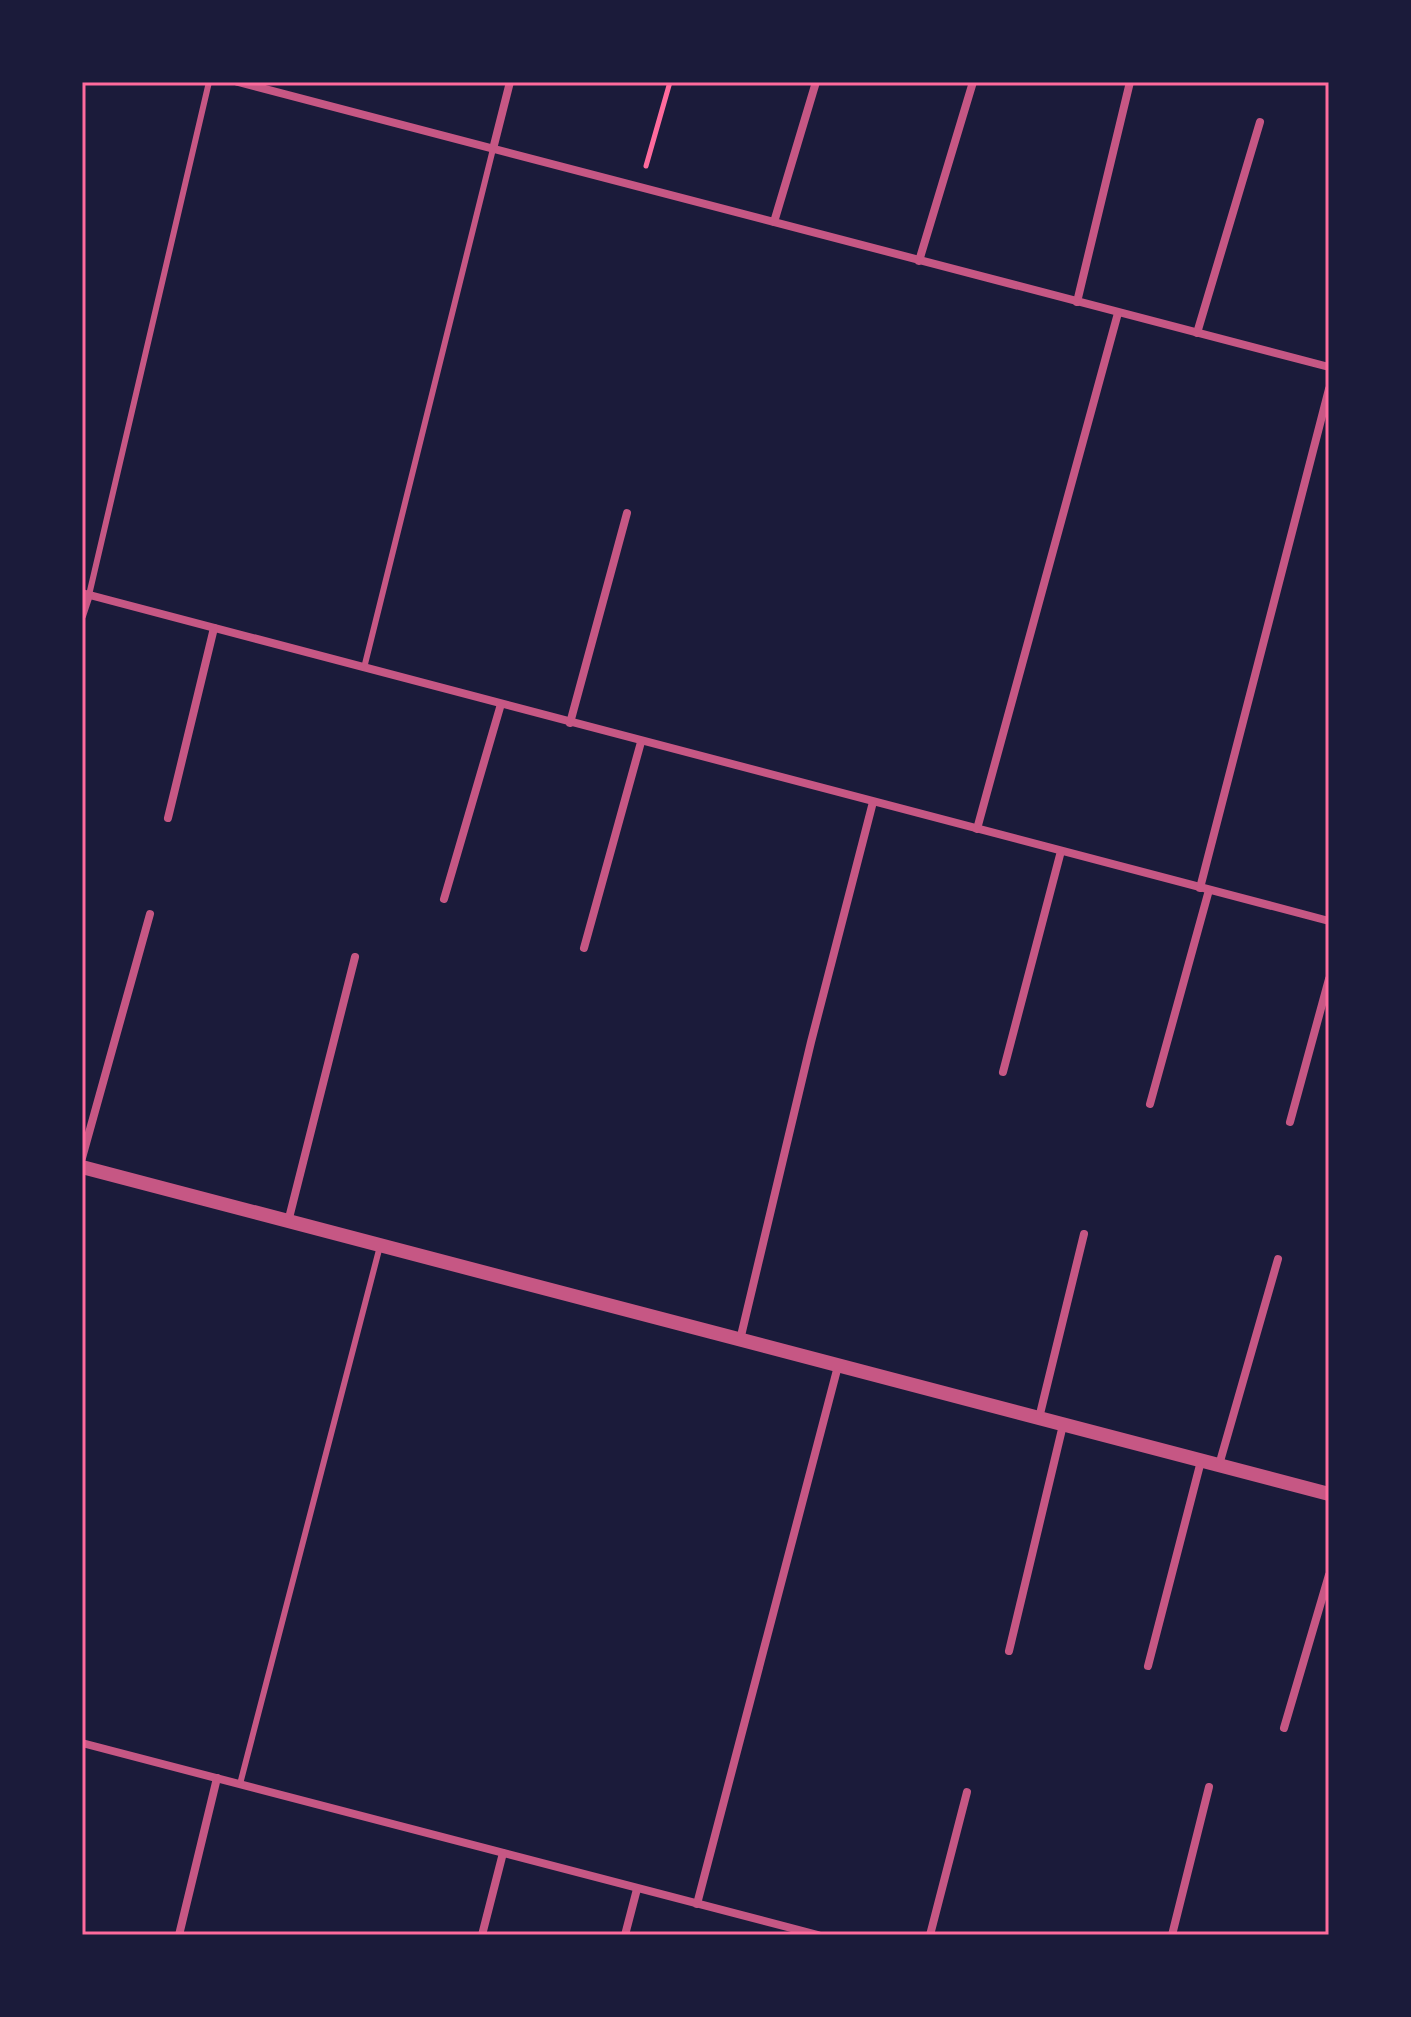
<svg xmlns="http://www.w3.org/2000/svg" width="1411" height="2017" viewBox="0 0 1411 2017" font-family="'DejaVu Sans',sans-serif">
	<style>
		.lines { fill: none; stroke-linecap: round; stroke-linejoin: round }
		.path { stroke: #ff6b9d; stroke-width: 5 }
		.service { stroke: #c65784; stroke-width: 6 }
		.minor { stroke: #c65784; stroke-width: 8 }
		.tertiary { stroke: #c65784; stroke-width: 14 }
		.neatline { fill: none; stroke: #ff6b9d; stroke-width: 3 }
	</style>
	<rect width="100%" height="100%" fill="#1b1b3a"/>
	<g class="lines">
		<polyline class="path" points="646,166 670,82"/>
		<g class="service">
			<polyline points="89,595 209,82"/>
			<polyline points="364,668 493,149"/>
			<polyline points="240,1784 380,1246"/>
		</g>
		<g class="minor">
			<polyline points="238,82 1329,367"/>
			<polyline points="493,149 510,82"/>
			<polyline points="774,222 816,82"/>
			<polyline points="919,261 973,82"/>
			<polyline points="1077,302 1130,82"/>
			<polyline points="1197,333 1260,122"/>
			<polyline points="82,593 1329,921"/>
			<polyline points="82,616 89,595"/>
			<polyline points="570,723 627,513"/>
			<polyline points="168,818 214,628"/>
			<polyline points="977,829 1118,313"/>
			<polyline points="1200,888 1329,389"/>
			<polyline points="444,899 501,704"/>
			<polyline points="584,948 641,742"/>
			<polyline points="1003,1072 1061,851"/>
			<polyline points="1150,1104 1209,890"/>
			<polyline points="1290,1122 1329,979"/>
			<polyline points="82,1158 150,914"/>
			<polyline points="288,1222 355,957"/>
			<polyline points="740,1340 811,1042 873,802"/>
			<polyline points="1039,1418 1084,1234"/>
			<polyline points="1219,1465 1278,1259"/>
			<polyline points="1009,1651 1063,1425"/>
			<polyline points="1148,1666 1201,1461"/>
			<polyline points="1284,1728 1329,1575"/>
			<polyline points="82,1743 818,1935"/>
			<polyline points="697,1904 838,1366"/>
			<polyline points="179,1935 217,1778"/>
			<polyline points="482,1935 503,1853"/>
			<polyline points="625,1935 637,1889"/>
			<polyline points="930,1935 967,1792"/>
			<polyline points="1172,1935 1209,1787"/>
		</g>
		<polyline class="tertiary" points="82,1167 1329,1494"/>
	</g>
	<rect width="1411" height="2017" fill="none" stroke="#1b1b3a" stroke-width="168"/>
	<rect x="84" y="84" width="1243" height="1849" class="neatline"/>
</svg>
